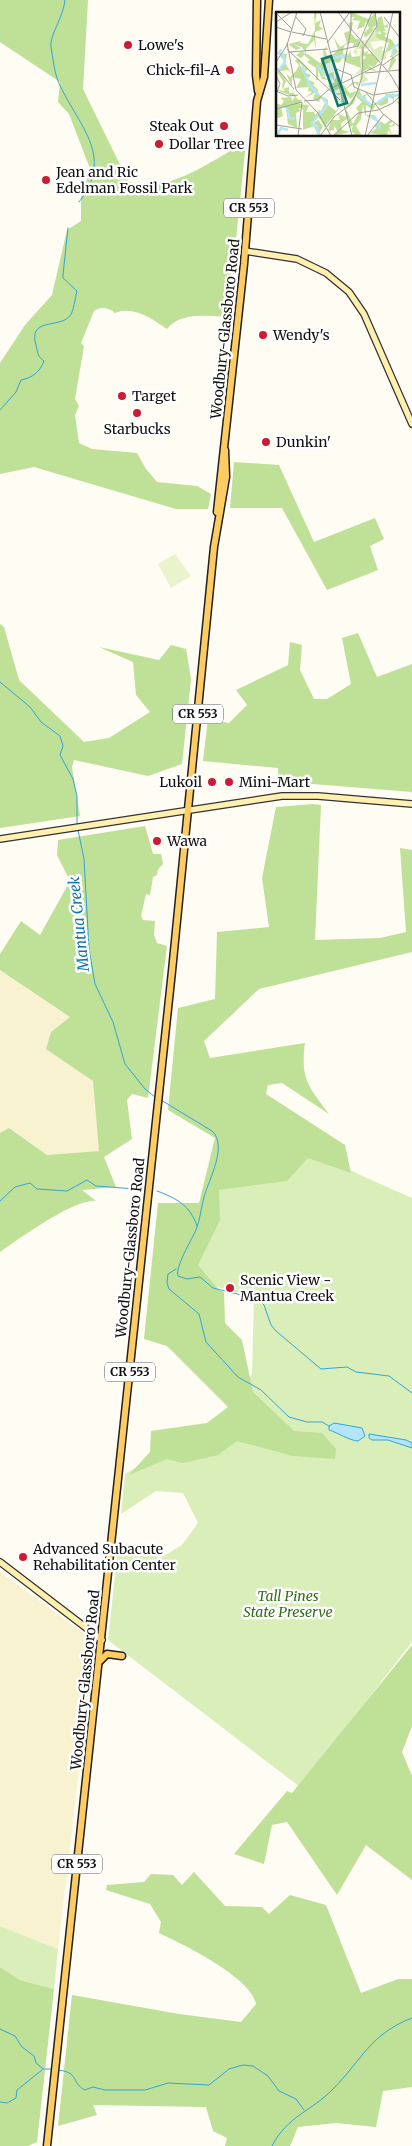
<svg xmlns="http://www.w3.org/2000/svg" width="412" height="2146" viewBox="0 0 412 2146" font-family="Merriweather,serif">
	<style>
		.farmland { fill: #f8f2d1 }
		.green { fill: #d9eeb9 }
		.forest { fill: #bee097 }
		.pitch { fill: #eaf4cc }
		.water { fill: #b4e6fb; stroke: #34a5d9 }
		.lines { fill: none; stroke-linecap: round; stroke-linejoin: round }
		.stream { stroke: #34a5d9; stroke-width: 1 }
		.secondary-casing { stroke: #323232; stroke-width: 8 }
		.primary-casing { stroke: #212121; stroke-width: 9 }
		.secondary { stroke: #fff0af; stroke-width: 5.5 }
		.primary { stroke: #ffcc64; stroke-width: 6 }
		.poi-dot { fill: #ce1b32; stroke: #fff; stroke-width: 2 }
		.labels { text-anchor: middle; stroke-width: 5; stroke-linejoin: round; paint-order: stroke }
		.shield { fill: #fff; stroke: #585858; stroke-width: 1 }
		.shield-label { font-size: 12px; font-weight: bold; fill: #101010 }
		.poi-label { font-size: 14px; fill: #101010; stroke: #fff; text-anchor: start }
		.street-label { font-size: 14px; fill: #101010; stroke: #fff }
		.park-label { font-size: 14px; font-style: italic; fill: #326f19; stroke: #fff }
		.water-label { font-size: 15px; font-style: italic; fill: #0d75af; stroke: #fff }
		.inset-river { fill: none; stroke: #b4e6fb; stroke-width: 2.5 }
		.inset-road { fill: none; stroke: #9f9e99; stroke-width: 1 }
		.view { fill: #0f766e; fill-opacity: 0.15; stroke: #0f766e; stroke-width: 2.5 }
		.inset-edge { fill: none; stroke: #101010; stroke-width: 2.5 }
	</style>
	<rect width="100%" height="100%" fill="#fffcf4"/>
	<g class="farmland">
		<polygon points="0,970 70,1017 51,1032 46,1048 93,1081 99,1151 47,1155 9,1128 0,1133"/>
		<polygon points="0,1572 94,1641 58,1949 0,1926"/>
	</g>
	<g class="green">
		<polygon points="200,1094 360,1175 412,1198 412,1642 300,1787 108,1640 117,1557 127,1547 141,1545 158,1558 162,1557 182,1545 198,1523 183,1493 156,1491 121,1514 125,1474 237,1406 252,1373 254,1297 187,1279 229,1142"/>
		<polygon points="0,1926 58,1949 54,1989 20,1980 0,1967"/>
	</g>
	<g class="forest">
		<path d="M 0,0 L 88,0 L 83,89 L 128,181 C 165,197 214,159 246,142 L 228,317 C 208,316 180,312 167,329 C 153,319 133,305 115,313 C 109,308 101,306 94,311 L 81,343 L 84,346 L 75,399 L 79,406 L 75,415 L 79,443 L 92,449 L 137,453 L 146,469 L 157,482 L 197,486 L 211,494 L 208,509 L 176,509 L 34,467 L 0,474 L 0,363 L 25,325 L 52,295 L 67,230 L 81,221 L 81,192 L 91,171 L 69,114 L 58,102 L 60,82 L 0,42 Z"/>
		<polygon points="234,462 279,465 314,542 375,518 384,539 370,546 378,570 327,590 282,508 230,508"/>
		<polygon points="0,624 4,627 19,680 84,742 109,738 150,712 136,695 133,662 99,647 159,660 171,645 186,649 191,679 182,764 148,776 74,760 72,767 80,816 0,828"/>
		<polygon points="358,633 377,677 412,664 412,792 313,784 279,787 278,768 203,761 208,719 229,723 247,705 236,690 288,665 290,642 302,645 300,670 314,699 327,699 351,684 342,638"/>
		<path d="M 313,804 L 321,805 L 315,940 L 380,938 L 406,932 L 400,848 L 412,850 L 412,952 L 259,989 L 204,1041 L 210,1058 L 305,1043 C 300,1079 309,1087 329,1114 L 282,1083 L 268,1085 L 266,1094 L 345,1145 L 351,1173 L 308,1158 L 287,1181 L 219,1190 L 220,1220 L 198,1265 L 219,1290 L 224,1292 L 225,1323 L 242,1340 L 253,1392 L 294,1431 L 322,1433 L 336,1449 L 335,1459 L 293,1456 L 237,1441 L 218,1455 L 183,1463 L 167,1459 L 129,1475 L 150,1452 L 151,1431 L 207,1423 L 228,1407 L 167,1346 L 144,1339 L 158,1203 L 199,1203 L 215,1138 L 168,1110 L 178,1008 L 215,999 L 217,932 L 269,927 L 262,878 L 276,807 Z"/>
		<path d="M 145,826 L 153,854 L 161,854 L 163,864 L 158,869 L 157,875 L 153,877 L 150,895 L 146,894 L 141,916 L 143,920 L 155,921 L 154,935 L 157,943 L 167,946 L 148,1098 L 132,1094 L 127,1100 L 132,1139 L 104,1157 L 116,1187 L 82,1190 L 96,1201 C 75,1198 19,1239 0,1252 L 0,1133 L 9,1128 L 47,1155 L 99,1151 L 93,1081 L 46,1049 L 51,1032 L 70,1017 L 0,970 L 0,954 L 21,921 L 40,935 L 70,881 L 57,855 L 58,840 Z"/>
		<polygon points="412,1645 412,1726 402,1752 412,1776 412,1880 366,1845 337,1895 287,1822 272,1825 264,1864 234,1854 287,1791 292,1793"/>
		<path d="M 194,1872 L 225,1906 L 262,1907 L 269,1914 L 290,1895 L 326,1905 L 361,1993 L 398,1979 L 412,1979 L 412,2087 L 383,2091 L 376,2127 L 336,2123 L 298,2127 L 290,2146 L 225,2146 L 227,2138 L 213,2131 L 206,2107 L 93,2105 L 97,2115 L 58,2126 L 72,1995 L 179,2014 L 241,2022 L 256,2004 C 251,1977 184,1945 159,1933 L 161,1922 L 150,1904 L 106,1890 L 107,1885 L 144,1882 L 151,1874 L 173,1875 L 182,1885 Z"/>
		<polygon points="0,1967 20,1980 54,1989 37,2142 28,2146 0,2146"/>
	</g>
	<polygon class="pitch" points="175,554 191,576 171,588 158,564"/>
	<g class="water">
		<path d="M 334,1423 L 362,1428 L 365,1436 L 358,1441 C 348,1440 339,1433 329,1430 L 329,1426 Z"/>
		<polygon points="369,1434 406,1440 412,1443 412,1448 388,1440 372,1440 369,1438"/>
	</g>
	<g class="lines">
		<g class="stream">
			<path d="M 65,0 C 64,16 49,36 51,47 C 53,58 54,71 58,81 C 77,125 116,155 79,202"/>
			<path d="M 0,410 L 16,392 L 21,380 C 32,378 40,372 44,361 C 37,356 38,353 36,345 C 28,318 58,328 69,317 C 74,312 75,298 77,291 L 63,278 L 63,275 L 68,228"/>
			<polyline points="0,682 30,707 41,722 60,736 63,746 60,755 73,779 77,796 77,824"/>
			<polyline points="78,830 84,859 89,949 95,984 113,1022 125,1064 145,1089 155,1097"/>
			<path d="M 161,1100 L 212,1131 C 228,1146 209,1179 204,1197 C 201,1208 200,1220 196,1230 C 191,1241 175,1267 178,1276 L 187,1279 L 200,1277 L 213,1288 L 258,1299 L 264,1305 L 271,1325 L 276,1331 L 321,1369 L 347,1367 L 356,1372 L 389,1376 L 412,1393"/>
			<path d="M 157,1191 C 176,1198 190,1205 197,1226"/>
			<polyline points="0,1201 15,1187 30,1183 37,1189 67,1191 87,1180 96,1186 136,1189"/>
			<polyline points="176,1269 168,1274 167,1283 169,1289 199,1314 206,1342 238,1377 261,1390 289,1417 307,1422 322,1422 329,1426"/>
			<polyline points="0,2029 15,2036 22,2047 34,2056 36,2063 43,2069 53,2069"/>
			<path d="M 57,2070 C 81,2072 70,2083 85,2090 L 93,2087 L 105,2090 L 145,2090 L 168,2083 L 209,2085 L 229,2069 L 243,2065 L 253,2066 L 268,2076 L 279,2091 L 296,2099 L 304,2110"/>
			<polyline points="0,2102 7,2103 16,2098 17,2090 42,2070"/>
			<path d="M 272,2146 C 287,2116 312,2111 333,2089 C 362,2060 370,2034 412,2018"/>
		</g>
		<defs>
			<g id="secondary">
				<polyline points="245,251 297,259 326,273 349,292 364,314 412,424"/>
				<polyline points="0,839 282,796 318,796 412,804"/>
				<polyline points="0,1562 102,1640"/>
			</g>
			<g id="primary">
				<polyline points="257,0 256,75 258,91"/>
				<polyline points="217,512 244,264 257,101 264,77 269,0"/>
				<polyline points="100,1661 107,1654 122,1656"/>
				<polyline points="47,2146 172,971 214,547 226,477 225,450"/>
			</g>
		</defs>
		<use href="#secondary" class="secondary-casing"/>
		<use href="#primary" class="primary-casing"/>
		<use href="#secondary" class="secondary"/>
		<use href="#primary" class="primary"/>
	</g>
	<g class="poi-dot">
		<circle cx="128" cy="45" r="5"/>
		<circle cx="230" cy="70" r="5"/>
		<circle cx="224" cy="126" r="5"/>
		<circle cx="159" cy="144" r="5"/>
		<circle cx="46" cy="180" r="5"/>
		<circle cx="263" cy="335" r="5"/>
		<circle cx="122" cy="396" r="5"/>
		<circle cx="137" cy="413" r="5"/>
		<circle cx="266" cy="442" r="5"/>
		<circle cx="212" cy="782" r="5"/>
		<circle cx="229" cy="782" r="5"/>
		<circle cx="157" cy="841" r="5"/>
		<circle cx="230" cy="1288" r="5"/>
		<circle cx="23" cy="1557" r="5"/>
	</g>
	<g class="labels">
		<g class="shield">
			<rect x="224" y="198.5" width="50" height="19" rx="4"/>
			<rect x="173" y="704.5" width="50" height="19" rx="4"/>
			<rect x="105" y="1362.5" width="50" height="19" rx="4"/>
			<rect x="52" y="1854.5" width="50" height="19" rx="4"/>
		</g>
		<g class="shield-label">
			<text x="249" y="212">CR 553</text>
			<text x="198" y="718">CR 553</text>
			<text x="130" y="1376">CR 553</text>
			<text x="77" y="1868">CR 553</text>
		</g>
		<g class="poi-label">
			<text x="138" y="50">Lowe's</text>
			<text x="220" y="75" text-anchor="end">Chick-fil-A</text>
			<text x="214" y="131" text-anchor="end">Steak Out</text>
			<text x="169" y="149">Dollar Tree</text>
			<text x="56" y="177">Jean and Ric<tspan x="56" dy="16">Edelman Fossil Park</tspan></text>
			<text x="273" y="340">Wendy's</text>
			<text x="132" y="401">Target</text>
			<text x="137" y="434" text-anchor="middle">Starbucks</text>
			<text x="276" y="447">Dunkin'</text>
			<text x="202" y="787" text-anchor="end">Lukoil</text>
			<text x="239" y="787">Mini-Mart</text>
			<text x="167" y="846">Wawa</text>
			<text x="240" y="1285">Scenic View -<tspan x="240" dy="16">Mantua Creek</tspan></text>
			<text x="33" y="1554">Advanced Subacute<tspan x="33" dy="16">Rehabilitation Center</tspan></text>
		</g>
		<g class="street-label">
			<text transform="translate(225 329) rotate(-84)" y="5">Woodbury-Glassboro Road</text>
			<text transform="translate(130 1248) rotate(-84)" y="5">Woodbury-Glassboro Road</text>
			<text transform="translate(85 1680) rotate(-84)" y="5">Woodbury-Glassboro Road</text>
		</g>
		<g class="park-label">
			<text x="288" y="1601">Tall Pines<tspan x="288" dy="16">State Preserve</tspan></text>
		</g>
		<g class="water-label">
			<text transform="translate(79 924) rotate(-96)" y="5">Mantua Creek</text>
		</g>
	</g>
	<g transform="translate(276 12)">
		<rect width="124" height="124" fill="#fffcf4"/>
		<path d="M 96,0 L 99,0 L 101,12 L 100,17 L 97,21 L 104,19 L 101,26 L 109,28 L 94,30 L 98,38 L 104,34 L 108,35 L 105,38 L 110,39 L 110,47 L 103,49 L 94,36 L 87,37 L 89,29 L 85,31 L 83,35 L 86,36 L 87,61 L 92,68 L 85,72 L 85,68 L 83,72 L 85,61 L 79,63 L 86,55 L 83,48 L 85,37 L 81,37 L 81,43 L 77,40 L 85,29 L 91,28 L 100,16 Z" fill="#d9eeb9"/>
		<path d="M 38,0 L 41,0 L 39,11 L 45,8 L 43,14 L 47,17 L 39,20 L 40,37 L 38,28 L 30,37 L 30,41 L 44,51 L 48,47 L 47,39 L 51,33 L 49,39 L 53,46 L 62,38 L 58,26 L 64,35 L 71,31 L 68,21 L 73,19 L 73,11 L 66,12 L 77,10 L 75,21 L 79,26 L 84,19 L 79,27 L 83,27 L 83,33 L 77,35 L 78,31 L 73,31 L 68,34 L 67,42 L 72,43 L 74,39 L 76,45 L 84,44 L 85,56 L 69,50 L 67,45 L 63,51 L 51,48 L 55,50 L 50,52 L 50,64 L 46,63 L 52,68 L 46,67 L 42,58 L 42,68 L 40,68 L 40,56 L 31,50 L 34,48 L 28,43 L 25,46 L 20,43 L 26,39 L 31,43 L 26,35 L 17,32 L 25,36 L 20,38 L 12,32 L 25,29 L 24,31 L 32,32 L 39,18 ZM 75,0 L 92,7 L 99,2 L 100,13 L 95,17 L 99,16 L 88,28 L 87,37 L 89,41 L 93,38 L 91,42 L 96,41 L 103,49 L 98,55 L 92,53 L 100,59 L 91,57 L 87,60 L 86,49 L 90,45 L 86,43 L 85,48 L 86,37 L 83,35 L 91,24 L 88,25 L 88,21 L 93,16 L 90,9 L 88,15 L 81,17 L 84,9 L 76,8 L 79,5 L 75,5 ZM 106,4 L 108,14 L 112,12 L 112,16 L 108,15 L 110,19 L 107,19 L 111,22 L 108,24 L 116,28 L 119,33 L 124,32 L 119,35 L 122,40 L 117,44 L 120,48 L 114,58 L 112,58 L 116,45 L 113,45 L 118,41 L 118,36 L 109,41 L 113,31 L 101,26 L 100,22 L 105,22 L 104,19 L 99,21 L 102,6 ZM 5,37 L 3,41 L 11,42 L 9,51 L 16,62 L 12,58 L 4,59 L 10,69 L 7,77 L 13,75 L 13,81 L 18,81 L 14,75 L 22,88 L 26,88 L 23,92 L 33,93 L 30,100 L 38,100 L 39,103 L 43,99 L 39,96 L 45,99 L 49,91 L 45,86 L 43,90 L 37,87 L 40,80 L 29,86 L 36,80 L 32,79 L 33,75 L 20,76 L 25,67 L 16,65 L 16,74 L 10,62 L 14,65 L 20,59 L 23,53 L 19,49 L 22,46 L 33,57 L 29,59 L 29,56 L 23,50 L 27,60 L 35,63 L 31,67 L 39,71 L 37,73 L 42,78 L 42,82 L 52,88 L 52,93 L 60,99 L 65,94 L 49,115 L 42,104 L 40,105 L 38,111 L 42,108 L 47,114 L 42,124 L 38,114 L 27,118 L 27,97 L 23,96 L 24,99 L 20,101 L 21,116 L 12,112 L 10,96 L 5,95 L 7,104 L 0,107 L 0,91 L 5,93 L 8,89 L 4,86 L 15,85 L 16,89 L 19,85 L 0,78 L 9,79 L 6,76 L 7,69 L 1,60 L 0,62 L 8,49 L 2,41 ZM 57,60 L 58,68 L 63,63 L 61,66 L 70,76 L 77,70 L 83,70 L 82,74 L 79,71 L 70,77 L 74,81 L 81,79 L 75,87 L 69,82 L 68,88 L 73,91 L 71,94 L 65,90 L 66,82 L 62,83 L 59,81 L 67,81 L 68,79 L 64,76 L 57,80 L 54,78 L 58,76 L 57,73 L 53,76 L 52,74 L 59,70 L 53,62 ZM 83,77 L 86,84 L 92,81 L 89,84 L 93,93 L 106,89 L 110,82 L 123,82 L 124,83 L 124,94 L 120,89 L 123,90 L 122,83 L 118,85 L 118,90 L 117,91 L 117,87 L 112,85 L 112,91 L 105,94 L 100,92 L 97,98 L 90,93 L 90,103 L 99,103 L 100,107 L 109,112 L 114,108 L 117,110 L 113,112 L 115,114 L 118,111 L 119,114 L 113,115 L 116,123 L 112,118 L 111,124 L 94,121 L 101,116 L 98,114 L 102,110 L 89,103 L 87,92 L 85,107 L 80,114 L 86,124 L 76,123 L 79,121 L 75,120 L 77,113 L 73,116 L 72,106 L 65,111 L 66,118 L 74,120 L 58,124 L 62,119 L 58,114 L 58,118 L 52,119 L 55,108 L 64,108 L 62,102 L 70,105 L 70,96 ZM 80,84 L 86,90 L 80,96 L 83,100 L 77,112 L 70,97 L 78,91 Z" fill="#bee097" fill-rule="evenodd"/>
		<path class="inset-river" d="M 116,44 L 118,35 L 124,32M 57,46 L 72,43M 41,53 L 49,63 L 58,65M 26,54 L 34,74 L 43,83M 3,58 L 9,50 L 7,43 L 3,41 L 5,37M 85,73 L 100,71M 83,83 L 95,93M 101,91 L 111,84 L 123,83M 10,95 L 14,106 L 19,107M 95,104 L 102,109 L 104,117M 43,123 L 41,115 L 36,111 L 51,94 L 49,87 L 46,86M 1,124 L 5,116 L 12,118"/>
		<path class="inset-road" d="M 44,0 L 76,124M 62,0 L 75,17 L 65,71M 75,0 L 75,17 L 114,62 L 124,79M 0,1 L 16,17M 20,5 L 30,17 L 27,24M 108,5 L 124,26M 0,10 L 16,0M 0,15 L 15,20M 16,20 L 50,27M 11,31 L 20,78 L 42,101 L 55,124M 51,31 L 74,0M 11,37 L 64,88M 13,40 L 52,37M 55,40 L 82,34 L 96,0M 0,50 L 11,33 L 21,0M 107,53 L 124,41M 0,55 L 18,77M 58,56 L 75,63M 89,61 L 124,58M 0,63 L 4,72 L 0,82M 75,63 L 78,75 L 97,83 L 124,79M 0,79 L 12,84 L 22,83M 90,80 L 107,102 L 124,115M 28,89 L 41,88 L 52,78 L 105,52M 0,97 L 26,90M 0,113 L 26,117M 22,124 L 26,90M 44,124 L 58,105 L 75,92 L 81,80 L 86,65 L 87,36 L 101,14 L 99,0M 57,124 L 82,101 L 102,98 L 117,91 L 124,84M 89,124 L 117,0M 91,124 L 108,102"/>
		<path class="view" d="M 55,44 L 71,91 L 62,94 L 46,47 Z"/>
		<rect width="124" height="124" class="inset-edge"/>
	</g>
</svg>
